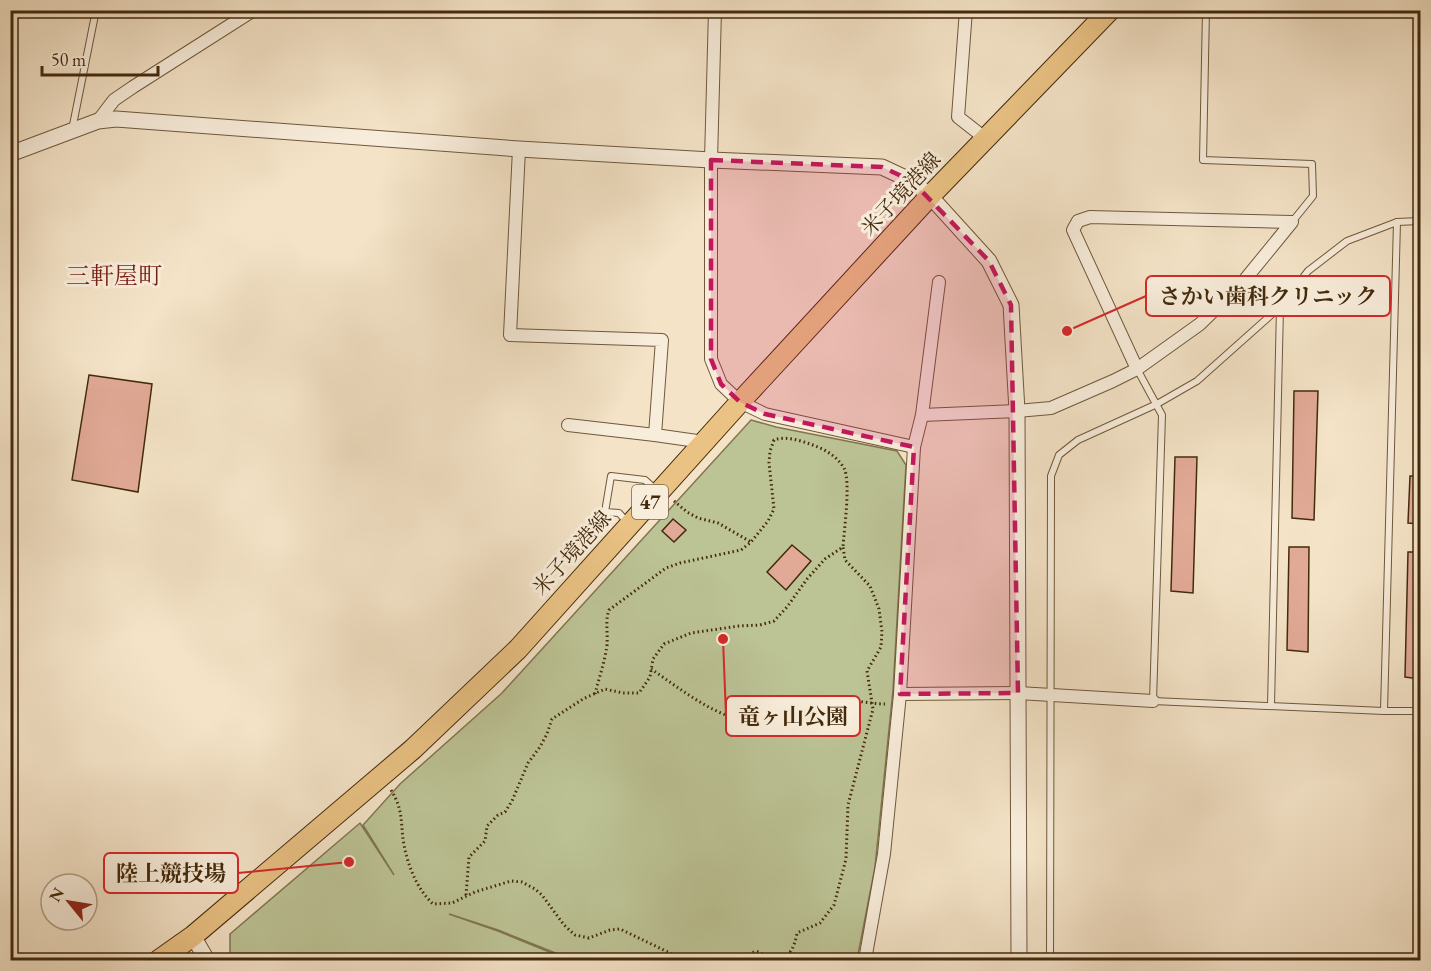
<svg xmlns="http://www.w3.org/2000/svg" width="1431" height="971" viewBox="0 0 1431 971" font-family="'EB Garamond','Noto Serif JP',serif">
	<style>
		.green { fill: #bcc395; stroke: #807650; stroke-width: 1.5 }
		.building { fill: #e1aa97; stroke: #432a0c; stroke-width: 1.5 }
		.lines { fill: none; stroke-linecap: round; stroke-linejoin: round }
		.service-casing { stroke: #6f583b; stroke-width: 8 }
		.minor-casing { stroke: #6f583b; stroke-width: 14 }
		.tertiary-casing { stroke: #6f583b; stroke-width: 17 }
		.primary-casing { stroke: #432a0c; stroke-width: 22 }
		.path { stroke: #432a0c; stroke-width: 3; stroke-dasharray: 1.5 3; stroke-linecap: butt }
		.service { stroke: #f8eddb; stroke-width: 6 }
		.minor { stroke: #f8eddb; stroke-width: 12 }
		.tertiary { stroke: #f8eddb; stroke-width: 15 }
		.primary { stroke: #eac284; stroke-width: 20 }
		.marked { fill: #c2185b; fill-opacity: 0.2; stroke: #c2185b; stroke-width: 4.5; stroke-dasharray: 12 8; stroke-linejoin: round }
		.labels { text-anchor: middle; stroke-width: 6; stroke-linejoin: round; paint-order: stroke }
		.shield { fill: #f8eddb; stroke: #79644a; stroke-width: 1.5 }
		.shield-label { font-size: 20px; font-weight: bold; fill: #432a0c }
		.street-label { font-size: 21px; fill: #432a0c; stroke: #f8eddb }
		.quarter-label { font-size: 24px; fill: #7a1f14; stroke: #f8eddb }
		.leader { fill: none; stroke: #d62828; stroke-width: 2 }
		.callout-dot { fill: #d62828; stroke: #f8eddb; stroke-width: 2 }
		.callout { fill: #f8eddb; stroke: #d62828; stroke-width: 2 }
		.callout-label { font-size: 22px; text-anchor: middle; font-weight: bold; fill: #432a0c }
	</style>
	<rect width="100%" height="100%" fill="#f4e3c7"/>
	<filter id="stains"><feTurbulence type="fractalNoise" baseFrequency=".00333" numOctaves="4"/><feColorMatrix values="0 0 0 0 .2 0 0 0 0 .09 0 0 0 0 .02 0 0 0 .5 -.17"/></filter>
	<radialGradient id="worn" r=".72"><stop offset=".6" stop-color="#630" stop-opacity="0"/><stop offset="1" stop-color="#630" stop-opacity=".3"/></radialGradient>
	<polygon class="green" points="751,420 776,427 897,451 906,465 893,690 875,867 857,960 573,960 498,930 449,914 498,931 569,960 230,960 230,934 360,823 394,875 363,825 400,784 502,693"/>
	<g class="building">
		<polygon points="89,375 152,384 138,492 72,480"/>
		<polygon points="1294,391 1318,391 1314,520 1292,518"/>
		<polygon points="1175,457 1197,457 1193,593 1171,591"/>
		<polygon points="1410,476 1420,476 1420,524 1408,523"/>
		<polygon points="673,519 686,530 674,542 662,531"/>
		<polygon points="792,545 811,561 786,590 767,572"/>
		<polygon points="1289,547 1309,547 1308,652 1287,650"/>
		<polygon points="1408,552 1420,552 1420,679 1405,677"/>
	</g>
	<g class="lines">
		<defs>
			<g id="service">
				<polyline points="1206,10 1203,160 1312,164 1313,196 1292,222"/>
				<polyline points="10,41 16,10"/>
				<polyline points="72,130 96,10"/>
				<polyline points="1137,369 1162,415 1153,701 1384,711 1420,711"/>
				<polyline points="627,522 619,513 605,512 611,476 645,480 657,491"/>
				<polyline points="1271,705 1280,307"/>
				<polyline points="1384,711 1397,222"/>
				<polyline points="1050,960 1051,476 1059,455 1078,440 1157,404 1197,381 1280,307 1308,271 1347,241 1397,222 1420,221"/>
			</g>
			<g id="minor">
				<polyline points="715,10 711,160 711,359 721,384 740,402 765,414 914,447"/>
				<polyline points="966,10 958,117 986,139"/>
				<polyline points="98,121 114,100 133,87 254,10"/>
				<polyline points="519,149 510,335 662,340 655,435 704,442"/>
				<polyline points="922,415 1017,411 1051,408 1113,381 1137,369 1200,324 1243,282 1292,222 1090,217 1078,221 1073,230 1137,369"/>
				<polyline points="568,425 655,435"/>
				<polyline points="900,694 1018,693 1153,701"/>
				<polyline points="865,960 884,854 900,694 914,447 922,415 939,282"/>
				<polyline points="865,960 882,960"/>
			</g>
			<g id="tertiary">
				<polyline points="10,154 98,121 116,119 519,149 711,160 882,167 912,181 930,196 989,261 1011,305 1017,411 1019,960"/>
				<polyline points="193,936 207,960"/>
			</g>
			<polyline id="primary" points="159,960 193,936 413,749 518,649 740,402 930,196 1110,10"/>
		</defs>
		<use href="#service" class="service-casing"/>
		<use href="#minor" class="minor-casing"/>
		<use href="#tertiary" class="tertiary-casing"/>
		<use href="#primary" class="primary-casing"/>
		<g class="path">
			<polyline points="674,501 687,512 698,518 718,523 751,542"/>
			<path d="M 651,669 C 687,693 733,733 780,720 C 786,719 790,715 796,712 C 806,706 818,701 830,699 C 849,698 867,704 885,704"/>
			<path d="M 595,694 C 599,678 605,661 607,645 C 608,633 605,621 609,610 L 666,568 L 680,563 L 741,550 L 751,542 L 768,521 L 774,509 L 769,463 L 770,451 L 774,440 C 785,436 799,440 810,444 C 824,449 836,455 844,468 C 851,482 844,530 843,547"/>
			<path d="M 391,790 C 404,811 400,822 404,845 C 408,866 417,889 433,904 L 452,903 L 475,892 L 511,881 L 522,882 L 535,889 L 542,895 L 564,925 L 575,935 L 589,938 L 610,930 L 620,929 L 672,954 L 702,960"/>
			<path d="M 466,895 L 469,857 L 485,841 L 487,826 L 498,815 L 505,812 L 512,801 L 528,763 L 540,747 L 547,734 L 552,719 L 583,699 L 605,689 L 623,693 L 639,693 L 650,677 L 653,659 L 664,644 L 691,633 L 739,626 L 760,625 L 774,621 L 787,607 L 807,579 L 825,559 L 843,547 L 845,560 L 870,586 L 879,609 L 882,632 L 881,647 L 867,671 L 873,709 L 848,805 L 846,859 L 834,905 L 820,923 L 797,933 C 792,962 779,962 756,951 L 737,960"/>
			<polyline points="789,953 822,959 823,960"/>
		</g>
		<use href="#service" class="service"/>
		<use href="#minor" class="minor"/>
		<use href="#tertiary" class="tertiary"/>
		<use href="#primary" class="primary"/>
	</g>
	<path class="marked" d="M 711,160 L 882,167 L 912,181 L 989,261 L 1011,305 L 1018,693 L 900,694 L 914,447 L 765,414 L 740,402 L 721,384 L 711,359 Z"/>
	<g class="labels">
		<rect class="shield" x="632" y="485" width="36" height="34" rx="4.5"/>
		<g class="shield-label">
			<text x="650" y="509">47</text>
		</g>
		<g class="street-label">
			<text transform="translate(901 194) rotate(-47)" y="7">米子境港線</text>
			<text transform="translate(572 553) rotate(-48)" y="7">米子境港線</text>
		</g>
		<g class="quarter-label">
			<text x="114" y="284">三軒屋町</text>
		</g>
	</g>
	<path class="leader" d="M1067 331L1146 296M723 639L726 716M349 862L238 873"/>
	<g class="callout-dot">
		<circle cx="1067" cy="331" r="6"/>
		<circle cx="723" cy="639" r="6"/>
		<circle cx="349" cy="862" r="6"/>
	</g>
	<g class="callout">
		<rect x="1146" y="276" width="244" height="40" rx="6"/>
		<rect x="726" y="696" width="134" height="40" rx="6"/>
		<rect x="104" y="853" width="134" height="40" rx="6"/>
	</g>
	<g class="callout-label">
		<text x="1268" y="304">さかい歯科クリニック</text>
		<text x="793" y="724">竜ヶ山公園</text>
		<text x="171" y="881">陸上競技場</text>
	</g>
	<rect width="1431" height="971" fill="none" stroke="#f4e3c7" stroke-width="36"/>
	<rect x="12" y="12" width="1407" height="947" fill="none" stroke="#432a0c" stroke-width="3"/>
	<rect x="18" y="18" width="1395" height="935" fill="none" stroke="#432a0c" stroke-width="1.5"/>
	<g transform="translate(69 902) rotate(300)"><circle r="28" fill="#f8eddb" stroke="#b09f88" stroke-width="1.5"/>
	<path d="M0-4.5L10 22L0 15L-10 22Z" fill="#8f2418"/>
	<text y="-9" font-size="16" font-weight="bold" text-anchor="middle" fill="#432a0c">N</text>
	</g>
	<path d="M42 66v9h116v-9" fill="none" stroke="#432a0c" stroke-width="3"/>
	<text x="51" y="66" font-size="18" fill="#432a0c" stroke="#f8eddb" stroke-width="4.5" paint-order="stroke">50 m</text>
	<rect width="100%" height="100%" filter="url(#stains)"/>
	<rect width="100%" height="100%" fill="url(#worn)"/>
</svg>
